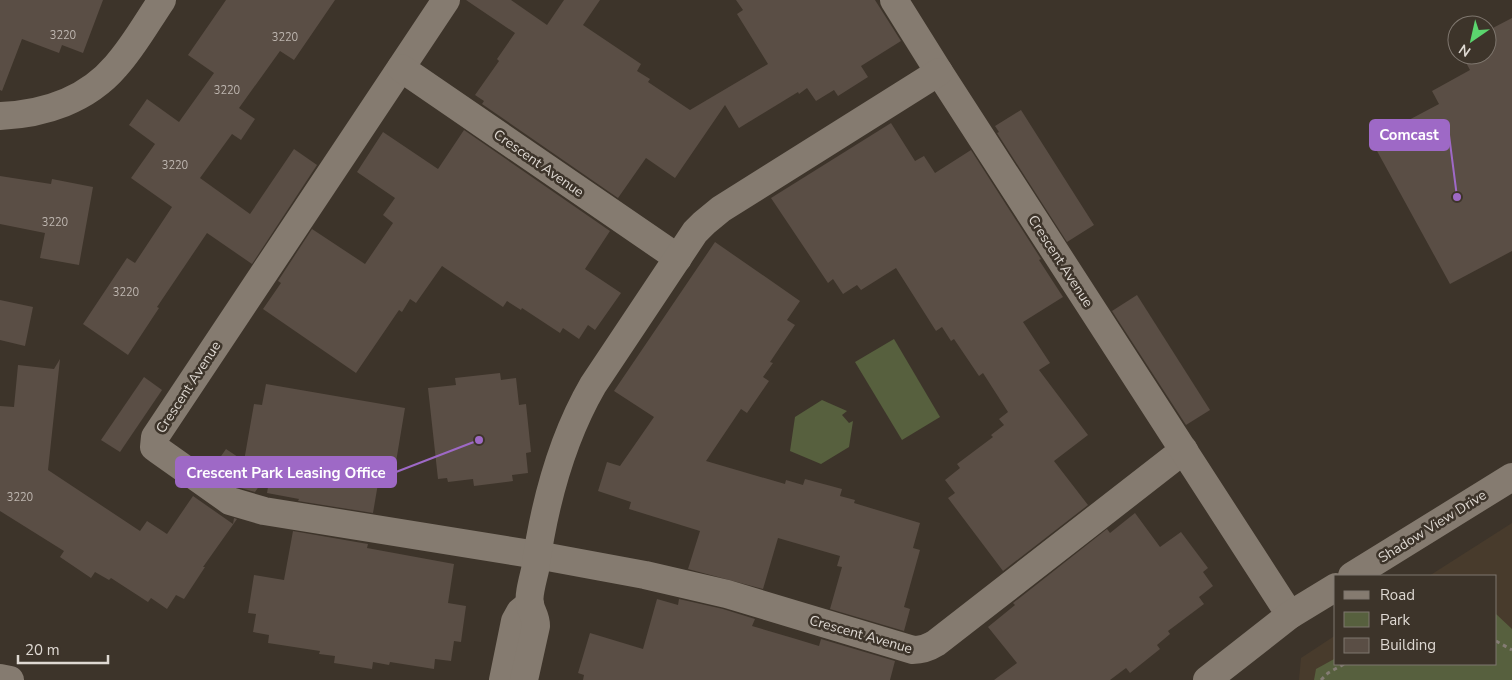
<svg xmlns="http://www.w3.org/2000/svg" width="1512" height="680" viewBox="0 0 1512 680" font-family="'Nunito Sans',sans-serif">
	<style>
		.built { fill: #483b2c }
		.green { fill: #57603e }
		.building { fill: #5a4e45 }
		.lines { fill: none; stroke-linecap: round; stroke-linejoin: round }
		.path { stroke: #847c74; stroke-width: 3; stroke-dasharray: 4 4; stroke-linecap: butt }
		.minor { stroke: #857b70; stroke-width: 28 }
		.labels { text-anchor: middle; stroke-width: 5; stroke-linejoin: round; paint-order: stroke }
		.number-label { font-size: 11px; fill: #beb6b0 }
		.street-label { font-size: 14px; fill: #dfd9d3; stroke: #3d342a }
		.leader { fill: none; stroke: #9e69c6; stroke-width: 2 }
		.callout-dot { fill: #9e69c6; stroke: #3d342a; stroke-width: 2 }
		.callout { fill: #9e69c6; stroke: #9e69c6; stroke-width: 2 }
		.callout-label { font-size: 15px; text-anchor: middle; font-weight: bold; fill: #fff }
	</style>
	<rect width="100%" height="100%" fill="#3d342a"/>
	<polygon class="built" points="1512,523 1512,680 1299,680 1301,658 1336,635 1336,664 1496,664 1496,576 1429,576"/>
	<g class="green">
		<polygon points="894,339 940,417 902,440 855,362"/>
		<polygon points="822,400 847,411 842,415 849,423 853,421 849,447 821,464 790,451 795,417"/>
		<polygon points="1496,614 1512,629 1512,680 1314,680 1316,669 1336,658 1336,664 1496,664"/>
	</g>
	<g class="building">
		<polygon points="0,0 103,0 83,53 62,45 59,53 22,39 2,91 0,90"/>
		<polygon points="226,0 335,0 294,60 280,51 239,108 255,119 241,140 232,134 200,178 250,214 294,149 317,165 252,264 207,233 157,307 159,308 128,355 83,324 127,258 135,263 172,207 131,178 155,144 129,125 147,99 179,122 214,73 188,55"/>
		<polygon points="466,0 511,0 547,25 564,0 600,0 583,25 641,64 637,71 650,79 648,82 690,110 768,64 737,14 743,10 736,0 875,0 901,41 861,66 868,77 838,96 834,90 816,101 807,88 799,94 798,92 739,128 725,105 675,178 646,158 618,198 482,104 484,101 475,95 499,61 497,59 515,33"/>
		<polygon points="1512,18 1512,251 1450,284 1371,140 1439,104 1432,91 1470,70 1462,55 1487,55 1487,31"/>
		<polygon points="1021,110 1094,225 1067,242 997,133 999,132 995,126"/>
		<polygon points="891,123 915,161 924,156 935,173 971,150 1041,259 1039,260 1063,297 1023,322 1050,363 1039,370 1088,435 1054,461 1088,505 1003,571 948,498 955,493 945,480 960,468 957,464 993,437 991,435 1004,425 999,419 1008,412 983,373 979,376 954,339 951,341 942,327 936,331 896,268 861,290 857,285 843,294 833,279 828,283 771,198"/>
		<polygon points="464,130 610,231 585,269 621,293 595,330 588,325 579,339 563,328 560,333 522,308 521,310 507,301 503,307 442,266 416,303 410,299 402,312 399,310 356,373 263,309 281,283 278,281 312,229 365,264 393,223 383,215 395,198 357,172 383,132 438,169"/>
		<polygon points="0,176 51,184 52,179 93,187 79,265 40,258 45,233 0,224"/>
		<polygon points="715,242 800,301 787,320 795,325 770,362 773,363 763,377 769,381 747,413 741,409 706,461 785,484 786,480 803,485 805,479 842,489 840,496 855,500 854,503 920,523 913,548 920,550 904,607 910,609 904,631 830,609 842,567 837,566 840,556 778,538 763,589 688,569 700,531 629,509 631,502 598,491 607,462 620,466 654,417 614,391"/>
		<polygon points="1137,295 1210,410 1186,425 1112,311"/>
		<polygon points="0,300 33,307 25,346 0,340"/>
		<polygon points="60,359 48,470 140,531 147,521 167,534 193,496 233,524 234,518 237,519 203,567 205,567 184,599 176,595 167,609 151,598 148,602 111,578 109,580 95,572 91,578 60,557 64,551 0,511 0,406 14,407 18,365 54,369"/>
		<polygon points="500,373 501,380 516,378 519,405 526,404 531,452 526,453 528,473 512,475 513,481 474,486 473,479 448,482 447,478 438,479 428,388 456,385 455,378"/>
		<polygon points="144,377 162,390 120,452 101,440"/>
		<polygon points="266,384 405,408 396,462 382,460 373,513 298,501 299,499 267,493 271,469 255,492 237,487 212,469 226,449 244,461 254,404 262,405"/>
		<polygon points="1135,513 1160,547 1181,532 1208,568 1203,572 1213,586 1199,597 1204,604 1168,631 1170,634 1157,645 1160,649 1130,673 1126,668 1110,680 994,680 1017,663 988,627 1015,605 1013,603 1107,529 1110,533"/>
		<polygon points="293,531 368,544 367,548 454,564 448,603 466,606 461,642 454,641 451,661 435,659 434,669 390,662 389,665 373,662 372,669 334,663 335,656 319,654 320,651 268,643 269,635 253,632 256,614 248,613 254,575 284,580"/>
		<polygon points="657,599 678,605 679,599 723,609 755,619 752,626 796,639 819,646 821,639 895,661 890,680 583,680 584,675 578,673 590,633 643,649"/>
	</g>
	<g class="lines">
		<g class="path">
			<polyline points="1496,641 1512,650"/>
			<polyline points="1321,680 1328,673 1344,664"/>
		</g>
		<g class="minor">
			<path d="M 446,0 L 155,437 L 154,447 L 158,450 L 230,501 L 264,511 L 537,555 L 645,575 L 727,594 L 913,650 C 922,650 928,648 936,643 L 1184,450"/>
			<polyline points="894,0 939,72 1290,615"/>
			<polyline points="401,68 678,258"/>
			<path d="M 0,116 C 44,114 87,100 116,66 C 134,46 147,22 162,0"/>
			<polyline points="1352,576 1512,477"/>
			<polyline points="0,678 10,680"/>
			<polyline points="503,680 515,621 520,612 530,604"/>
			<path d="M 524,680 L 536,626 C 536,616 531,612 530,604 C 528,596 533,579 535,570 C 544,505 560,442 593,385 L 695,232 L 704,223 L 721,209 L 939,72"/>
			<polyline points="1207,680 1290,615 1336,587"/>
		</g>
	</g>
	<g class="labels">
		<g class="number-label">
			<text x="63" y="39">3220</text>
			<text x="285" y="41">3220</text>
			<text x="227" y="94">3220</text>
			<text x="175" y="169">3220</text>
			<text x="55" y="226">3220</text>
			<text x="126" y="296">3220</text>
			<text x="20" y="501">3220</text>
		</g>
		<g class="street-label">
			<text transform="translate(539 163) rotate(35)" y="5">Crescent Avenue</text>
			<text transform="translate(1061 261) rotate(57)" y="5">Crescent Avenue</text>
			<text transform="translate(188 387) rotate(-57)" y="5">Crescent Avenue</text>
			<text transform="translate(1432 526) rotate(-32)" y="5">Shadow View Drive</text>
			<text transform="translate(861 634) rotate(16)" y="5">Crescent Avenue</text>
		</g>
	</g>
	<path class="leader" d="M1457 197L1449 135M479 440L396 472"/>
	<g class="callout-dot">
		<circle cx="1457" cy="197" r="5"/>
		<circle cx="479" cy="440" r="5"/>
	</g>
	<g class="callout">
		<rect x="1370" y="120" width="79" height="30" rx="5"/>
		<rect x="176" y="457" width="220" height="30" rx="5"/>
	</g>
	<g class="callout-label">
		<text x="1409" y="140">Comcast</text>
		<text x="286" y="478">Crescent Park Leasing Office</text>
	</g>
	<rect x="1334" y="575" width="162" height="90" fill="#3d342a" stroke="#7e766e"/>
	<rect x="1344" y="591" width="25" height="8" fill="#857b70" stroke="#7e766e"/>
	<text x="1380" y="600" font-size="15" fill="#dfd9d3">Road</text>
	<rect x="1344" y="612" width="25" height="15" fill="#57603e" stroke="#7e766e"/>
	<text x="1380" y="625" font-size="15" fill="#dfd9d3">Park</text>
	<rect x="1344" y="638" width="25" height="15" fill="#5a4e45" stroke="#7e766e"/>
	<text x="1380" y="650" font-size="15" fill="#dfd9d3">Building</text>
	<g transform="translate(1472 40) rotate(214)"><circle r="24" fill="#3d342a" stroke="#7e766e"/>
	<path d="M0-4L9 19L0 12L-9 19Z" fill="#5bd56e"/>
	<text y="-8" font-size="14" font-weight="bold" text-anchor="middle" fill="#dfd9d3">N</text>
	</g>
	<path d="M18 655v8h90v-8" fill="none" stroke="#dfd9d3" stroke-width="2.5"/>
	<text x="25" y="655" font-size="15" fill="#dfd9d3" stroke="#3d342a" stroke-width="4" paint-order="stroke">20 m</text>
</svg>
